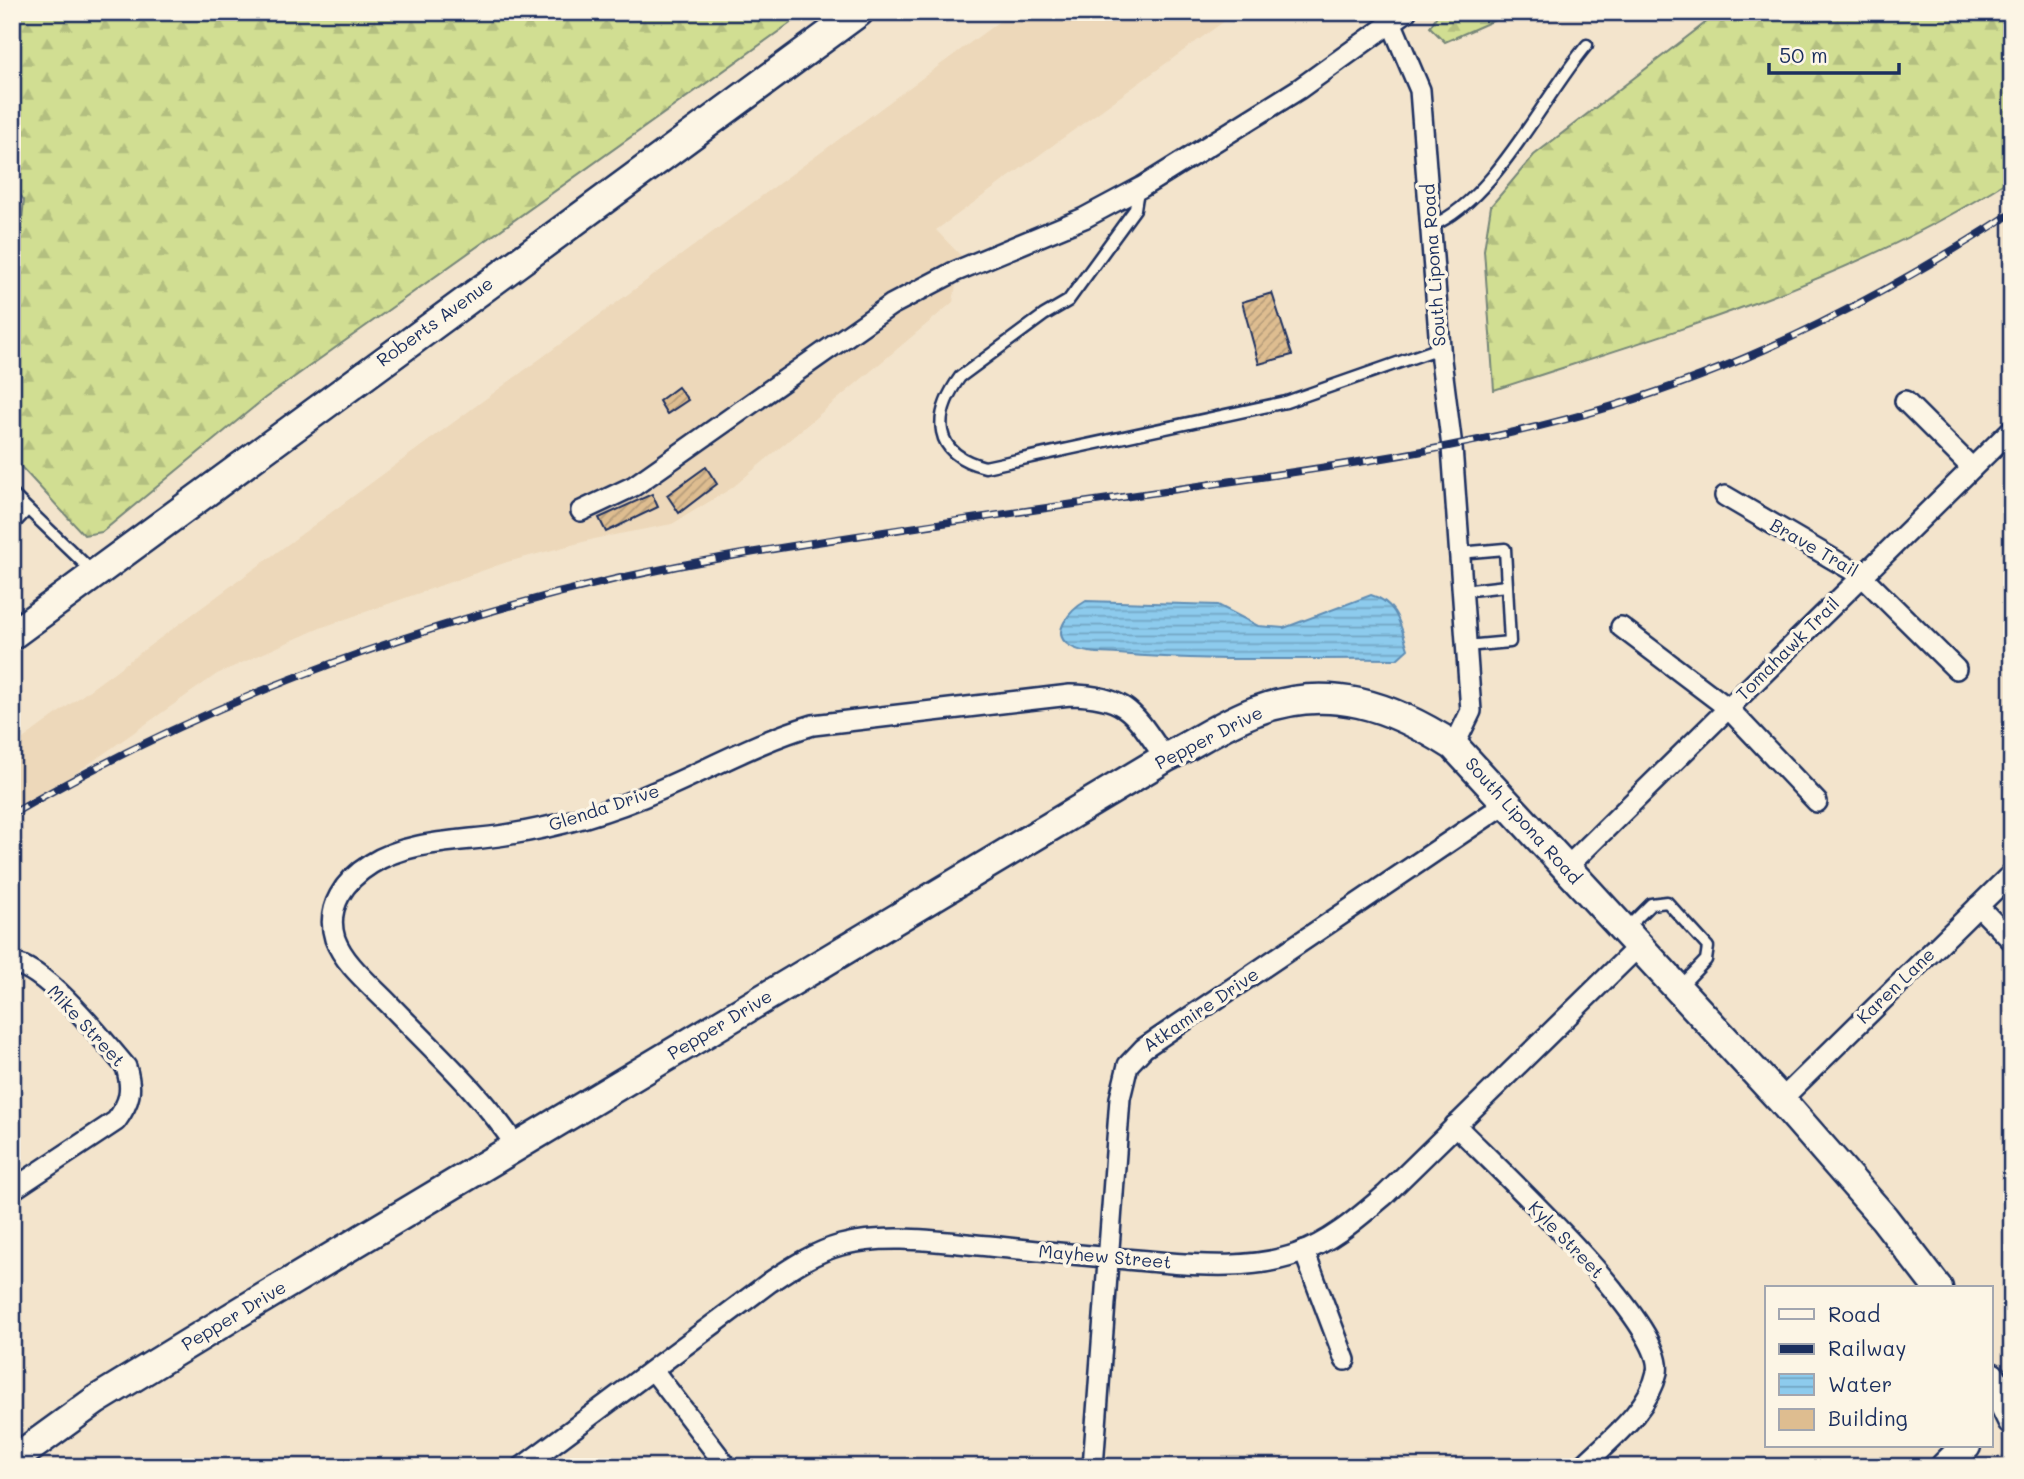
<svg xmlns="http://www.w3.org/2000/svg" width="2024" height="1479" viewBox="0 0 2024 1479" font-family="Mali,sans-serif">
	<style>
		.built { fill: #edd8ba }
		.forest { fill: url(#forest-firs); stroke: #768678; stroke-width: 2 }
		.water { fill: url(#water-rules); stroke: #5f8db4; stroke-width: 2 }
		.building { fill: url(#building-hatch); stroke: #1b2f5e; stroke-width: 2 }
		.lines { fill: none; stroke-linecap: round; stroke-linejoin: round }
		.lane-casing { stroke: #1b2f5e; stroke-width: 15 }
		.street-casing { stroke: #1b2f5e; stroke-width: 24 }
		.secondary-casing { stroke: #1b2f5e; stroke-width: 33 }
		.lane { stroke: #fcf5e5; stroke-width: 10 }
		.street { stroke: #fcf5e5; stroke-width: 19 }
		.secondary { stroke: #fcf5e5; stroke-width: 28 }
		.rail-casing { stroke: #1b2f5e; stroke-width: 8 }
		.rail { stroke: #fcf5e5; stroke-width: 5; stroke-dasharray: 16; stroke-linecap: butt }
		.labels { text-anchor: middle; stroke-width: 7; stroke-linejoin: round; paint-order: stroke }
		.street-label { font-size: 18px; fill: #1b2f5e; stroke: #fcf5e5 }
	</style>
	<defs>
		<pattern id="forest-firs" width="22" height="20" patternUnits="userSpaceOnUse" patternTransform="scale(1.75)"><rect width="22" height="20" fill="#d1de92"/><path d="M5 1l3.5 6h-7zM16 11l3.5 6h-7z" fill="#b3bf80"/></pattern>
		<pattern id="water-rules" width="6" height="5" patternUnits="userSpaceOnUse" patternTransform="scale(1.75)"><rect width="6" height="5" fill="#8dcbed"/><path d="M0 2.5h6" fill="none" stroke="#72a5c3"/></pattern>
		<pattern id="building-hatch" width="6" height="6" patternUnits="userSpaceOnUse" patternTransform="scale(1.75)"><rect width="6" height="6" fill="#debd90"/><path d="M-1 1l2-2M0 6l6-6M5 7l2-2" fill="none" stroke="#b39a79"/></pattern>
	</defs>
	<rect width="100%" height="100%" fill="#f3e4cc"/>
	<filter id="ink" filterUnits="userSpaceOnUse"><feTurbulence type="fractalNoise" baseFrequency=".0143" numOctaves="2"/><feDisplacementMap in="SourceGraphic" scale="14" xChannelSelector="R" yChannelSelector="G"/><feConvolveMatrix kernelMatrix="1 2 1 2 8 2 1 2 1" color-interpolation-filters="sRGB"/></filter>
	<g filter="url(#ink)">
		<polygon class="built" points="1012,12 1237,12 936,230 961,256 953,302 732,488 672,524 598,538 507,562 320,628 217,674 12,818 12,747"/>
		<g class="forest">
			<polygon points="12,12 806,12 265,398 102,532 84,535 12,457 12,269 18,259 24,200 12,185"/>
			<polygon points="1439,12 1513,12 1445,42 1430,27"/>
			<path d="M 1714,12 L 2012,12 L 2012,178 C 1854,281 1671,332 1494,390 L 1484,250 L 1491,206 L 1534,155 L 1709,20 Z"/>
		</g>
		<path class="water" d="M 1371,595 C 1398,603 1400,625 1408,649 L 1397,659 C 1304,658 1210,662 1118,654 C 1103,653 1083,654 1070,646 C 1048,633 1072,609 1086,601 L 1218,605 L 1258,626 L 1284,628 Z"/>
		<g class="building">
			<polygon points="1272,293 1292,355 1259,364 1242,302"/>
			<polygon points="678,387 688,400 667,414 659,401"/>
			<polygon points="706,467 717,484 679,513 667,495"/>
			<polygon points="652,494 658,507 606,532 599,518"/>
		</g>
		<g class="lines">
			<defs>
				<g id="lane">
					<path d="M 1138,190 L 1135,209 L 1068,301 L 1044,315 L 960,377 C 932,416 932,454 985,467 L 1286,402 L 1440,348"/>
					<path d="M 1431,226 C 1495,200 1542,98 1587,45"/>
					<polyline points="12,494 94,573"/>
					<polyline points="12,526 27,510"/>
					<polyline points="1459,553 1505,549 1510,642 1466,646"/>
					<polyline points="1462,591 1506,586"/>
					<polyline points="1627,928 1651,904 1667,902 1708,947 1706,960 1681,986"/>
				</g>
				<g id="street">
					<polyline points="1392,24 1420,90 1441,360 1452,447 1471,711 1454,746"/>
					<polyline points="1905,401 1972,468"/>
					<polyline points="1725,496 1862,576 1956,669"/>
					<polyline points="581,511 634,486 891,305 954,272 1084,218 1142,187 1299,89 1406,12"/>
					<polyline points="1621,627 1728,708 1817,802"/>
					<polyline points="1565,869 2012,429"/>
					<polyline points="1978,906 2012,941"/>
					<path d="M 12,963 C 46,967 104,1041 126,1067 C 133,1090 130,1102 116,1121 L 12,1190"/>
					<polyline points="1781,1100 2012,873"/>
					<path d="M 1455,1125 C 1493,1164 1667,1324 1657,1372 C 1649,1411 1608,1441 1582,1467"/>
					<path d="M 516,1146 C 481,1093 433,1050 389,1004 C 372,986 344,964 335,939 C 325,907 345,880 371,864 C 409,840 461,842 505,835 C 558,827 612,811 662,789 C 713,767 759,741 813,725 L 1070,695 C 1128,696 1134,713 1165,758"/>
					<polyline points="1304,1251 1345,1360"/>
					<polyline points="653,1370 727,1467"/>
					<path d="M 522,1467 L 770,1282 C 792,1267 815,1252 841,1245 C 888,1233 942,1242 989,1246 C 1046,1252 1103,1257 1159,1262 C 1204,1266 1254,1269 1297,1254 C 1331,1242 1358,1218 1385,1195 L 1638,947"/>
					<polyline points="1093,1467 1120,1098 1128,1065 1144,1048 1508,802"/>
				</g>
				<g id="secondary">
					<polyline points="12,635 859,12"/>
					<polyline points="1991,1377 2012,1420"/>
					<path d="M 12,1461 L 96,1400 L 245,1309 L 1165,758 C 1195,743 1225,722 1256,711 C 1329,683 1392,706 1454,746 L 1781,1100 L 1884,1218 L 1938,1288"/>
					<polyline points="1945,1467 1966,1446"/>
				</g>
			</defs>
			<use href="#lane" class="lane-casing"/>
			<use href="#street" class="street-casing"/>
			<use href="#secondary" class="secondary-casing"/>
			<use href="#lane" class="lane"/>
			<use href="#street" class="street"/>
			<use href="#secondary" class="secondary"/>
			<defs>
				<path id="rail" d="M 12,814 C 233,685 485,598 737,555 C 897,528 1058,507 1219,483 C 1352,464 1484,445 1613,406 C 1756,363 1887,294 2012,213"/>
			</defs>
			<use href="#rail" class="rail-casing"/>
			<use href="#rail" class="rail"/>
		</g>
	</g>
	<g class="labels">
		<g class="street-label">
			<text transform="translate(1434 265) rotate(-94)" y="6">South Lipona Road</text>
			<text transform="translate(435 322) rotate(-36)" y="6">Roberts Avenue</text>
			<text transform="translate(1814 548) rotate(30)" y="6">Brave Trail</text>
			<text transform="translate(1788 649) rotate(-45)" y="6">Tomahawk Trail</text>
			<text transform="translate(1209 738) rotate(-27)" y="6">Pepper Drive</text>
			<text transform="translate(604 808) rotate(-18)" y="6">Glenda Drive</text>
			<text transform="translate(1523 821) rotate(48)" y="6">South Lipona Road</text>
			<text transform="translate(1896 986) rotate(-44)" y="6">Karen Lane</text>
			<text transform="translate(1201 1010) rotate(-34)" y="6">Atkamire Drive</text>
			<text transform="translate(720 1025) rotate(-31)" y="6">Pepper Drive</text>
			<text transform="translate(86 1026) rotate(47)" y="6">Mike Street</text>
			<text transform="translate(1566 1240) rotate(46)" y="6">Kyle Street</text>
			<text transform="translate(1105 1257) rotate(5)" y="6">Mayhew Street</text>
			<text transform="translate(234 1316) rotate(-31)" y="6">Pepper Drive</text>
		</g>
	</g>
	<rect width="2024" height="1479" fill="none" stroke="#fcf5e5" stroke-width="42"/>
	<rect x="21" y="21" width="1982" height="1437" fill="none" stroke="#1b2f5e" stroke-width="2.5" filter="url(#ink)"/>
	<rect x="1765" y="1286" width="228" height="161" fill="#fcf5e5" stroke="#a2a6af" stroke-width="2"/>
	<rect x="1779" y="1309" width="35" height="10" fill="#fcf5e5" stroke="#a2a6af" stroke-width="2"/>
	<text x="1828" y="1322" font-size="21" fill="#1b2f5e">Road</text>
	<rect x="1779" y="1344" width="35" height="10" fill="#1b2f5e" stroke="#a2a6af" stroke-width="2"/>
	<text x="1828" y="1356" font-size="21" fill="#1b2f5e">Railway</text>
	<rect x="1779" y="1374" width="35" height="21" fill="url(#water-rules)" stroke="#a2a6af" stroke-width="2"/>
	<text x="1828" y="1392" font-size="21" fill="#1b2f5e">Water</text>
	<rect x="1779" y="1409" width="35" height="21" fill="#debd90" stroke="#a2a6af" stroke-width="2"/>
	<text x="1828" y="1426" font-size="21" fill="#1b2f5e">Building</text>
	<path d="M1769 63v10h130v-10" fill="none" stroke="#1b2f5e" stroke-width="3.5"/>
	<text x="1779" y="63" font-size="21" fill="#1b2f5e" stroke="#fcf5e5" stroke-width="5" paint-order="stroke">50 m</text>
</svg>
